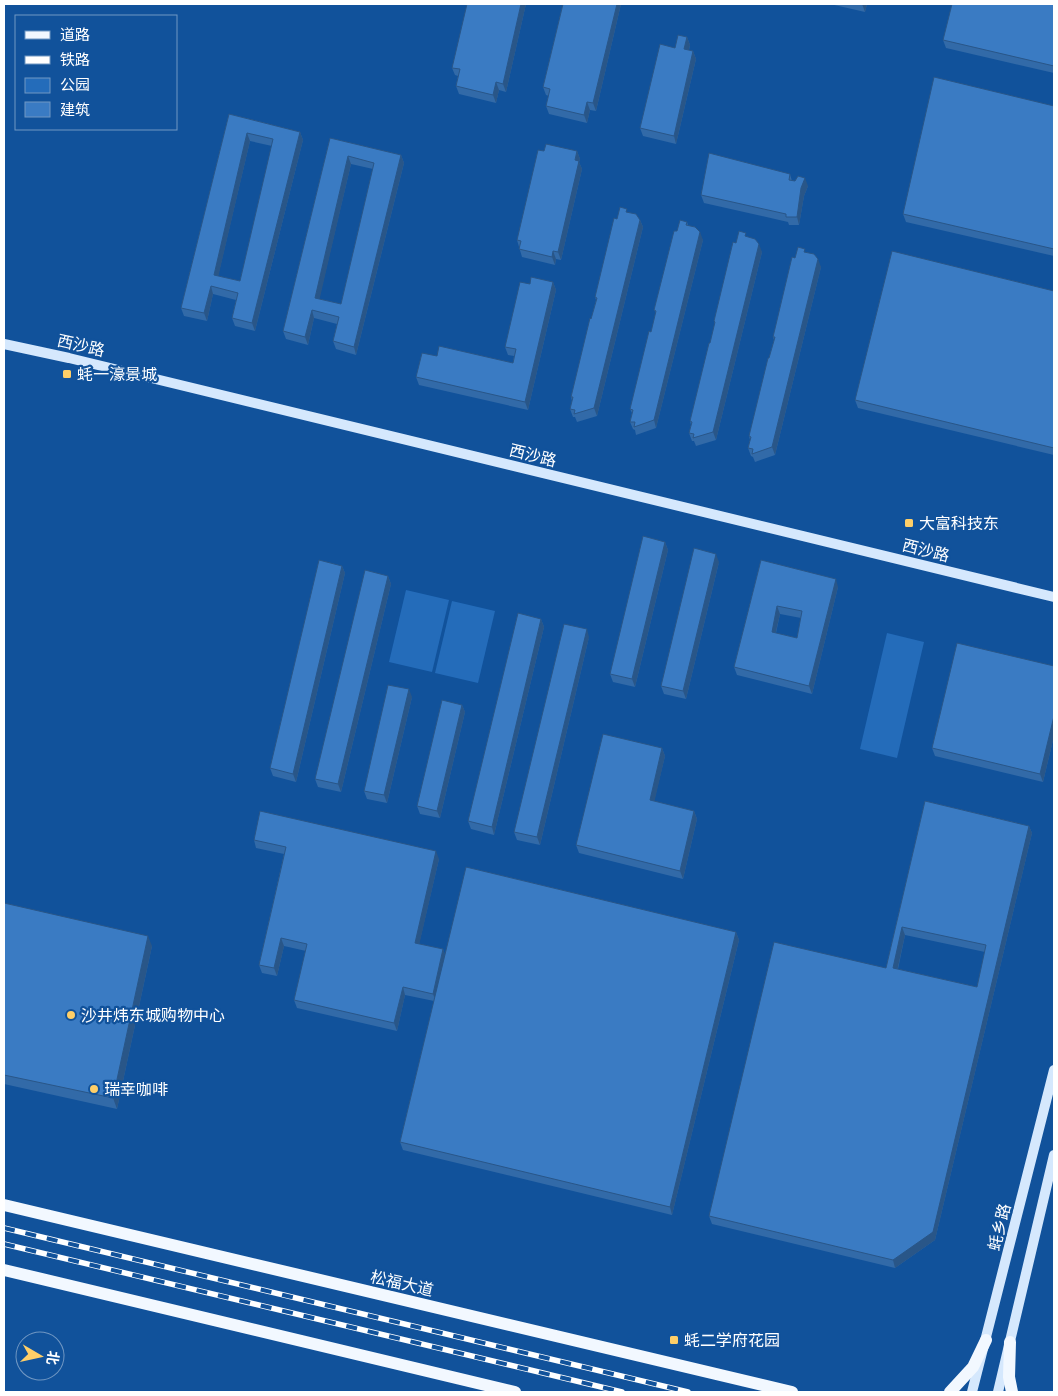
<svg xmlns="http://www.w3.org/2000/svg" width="1058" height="1396" viewBox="0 0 1058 1396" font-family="Montserrat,'Noto Sans SC',sans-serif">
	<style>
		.green { fill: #246cba }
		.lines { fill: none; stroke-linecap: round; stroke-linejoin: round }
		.secondary { stroke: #d5e8fd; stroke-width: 10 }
		.primary { stroke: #f2f8ff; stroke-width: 12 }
		.rail-casing { stroke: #fff; stroke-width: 5.5 }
		.rail { stroke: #11529b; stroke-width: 4; stroke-dasharray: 11; stroke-linecap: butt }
		.wall { fill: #326aa8; fill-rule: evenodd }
		.shaded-wall { fill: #295688 }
		.building { fill: #3a7bc3; stroke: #295688; fill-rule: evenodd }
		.poi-dot { fill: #ffcf68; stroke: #11529b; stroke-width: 2 }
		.labels { text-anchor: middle; stroke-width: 4.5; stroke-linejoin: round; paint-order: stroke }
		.street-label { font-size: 16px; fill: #fff; stroke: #11529b }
		.poi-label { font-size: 16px; fill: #fff; stroke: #11529b; text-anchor: start }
	</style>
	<rect width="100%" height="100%" fill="#11529b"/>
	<g class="green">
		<polygon points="406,590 449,600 432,672 389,662"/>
		<polygon points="452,601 495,611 478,683 435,673"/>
		<polygon points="887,633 924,642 897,758 860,749"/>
	</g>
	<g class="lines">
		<g class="secondary">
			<polyline points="4,344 69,358 1054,597"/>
			<polyline points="972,1392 1054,1070"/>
			<polyline points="998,1392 1054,1155"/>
		</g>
		<g class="primary">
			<polyline points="4,1205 792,1392"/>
			<polyline points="4,1270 515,1392"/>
			<polyline points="1010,1342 1009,1377 1012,1392"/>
			<polyline points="950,1392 973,1367 986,1340"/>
		</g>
		<defs>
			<g id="rail">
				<polyline points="4,1228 688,1392"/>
				<polyline points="4,1244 622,1392"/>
			</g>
		</defs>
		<use href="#rail" class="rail-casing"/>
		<use href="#rail" class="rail"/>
	</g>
	<g class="wall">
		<polygon points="526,4 506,92 499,90 496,103 459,94 456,86 458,76 455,75 452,68"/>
		<polygon points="563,4 621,4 596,111 590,110 587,123 549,114 546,106 549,96 546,95 543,87"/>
		<polygon points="830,4 867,4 865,12"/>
		<polygon points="1054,4 1054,73 946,48 943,40"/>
		<polygon points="687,37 690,45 689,50 693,51 696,59 676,144 643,136 640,128 675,48"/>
		<polygon points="1054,106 1054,256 906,222 903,214"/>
		<path d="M 229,114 L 300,132 L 303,140 L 255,331 L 235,326 L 232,318 L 236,300 L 213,294 L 207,321 L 184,316 L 181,308 ZM 250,141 L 272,146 L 240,281 L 218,276 Z"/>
		<path d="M 330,138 L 401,155 L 404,163 L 356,355 L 336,349 L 333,341 L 337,324 L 314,318 L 308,345 L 286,339 L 283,331 ZM 351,164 L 373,169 L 341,304 L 319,299 Z"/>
		<polygon points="544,151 577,151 580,159 579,162 582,169 561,260 556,259 555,265 522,257 517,240"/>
		<polygon points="790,174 792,181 808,186 804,196 799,225 789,225 788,222 704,203 701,195"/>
		<polygon points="629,213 640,220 643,227 597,416 577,422 575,417 573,417 570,409 572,401 571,397 596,300 595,297 617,219"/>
		<polygon points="687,222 688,225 703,240 656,428 636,435 635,430 633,429 630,422 632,413 630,409 651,332 656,313 654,310 677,231"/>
		<polygon points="747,237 762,252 716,440 696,446 694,441 692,441 689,433 691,425 690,421 710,343 715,324 714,321 736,243"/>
		<polygon points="807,252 821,267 775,455 755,462 753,457 751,456 748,448 750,440 749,436 769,358 774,340 773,337 795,258"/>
		<polygon points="553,282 556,290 528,410 419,385 416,377 437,356 513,363 514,356 508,355 505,347 530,284"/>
		<polygon points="1054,291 1054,455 858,408 855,400"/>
		<polygon points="665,542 668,550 635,687 613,682 610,674"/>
		<path d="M 761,560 L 838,587 L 812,694 L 737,675 L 734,667 ZM 780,614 L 801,618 L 797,638 L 776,633 Z"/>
		<polygon points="719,562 686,699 664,694 661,686"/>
		<polygon points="342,566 345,573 296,782 273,776 270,768"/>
		<polygon points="388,576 391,584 341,792 318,787 315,779"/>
		<polygon points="541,619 544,627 494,835 471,829 468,821"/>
		<polygon points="589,637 540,845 517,840 514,832"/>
		<polygon points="1054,666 1054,736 1043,782 935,756 932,748"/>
		<polygon points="412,697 387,803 367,799 364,791"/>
		<polygon points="462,705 465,712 440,818 420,814 417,806"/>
		<polygon points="662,748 665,756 654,801 694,811 697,819 683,879 579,853 576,845"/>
		<path d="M 925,801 L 1029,826 L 1032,833 L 935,1240 L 895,1268 L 712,1224 L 709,1216 L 886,968 ZM 905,935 L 985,952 L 977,987 L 898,969 Z"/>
		<polygon points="254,840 439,859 419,944 443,949 445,955 736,932 739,940 672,1215 403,1150 400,1142 434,1001 405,995 397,1031 297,1008 294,1000 306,951 284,946 277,976 262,973 259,965 284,854 256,848"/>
		<polygon points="4,903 152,946 117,1109 4,1084"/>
	</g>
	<g class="shaded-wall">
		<polygon points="521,4 526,4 506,92 503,84"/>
		<polygon points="617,4 621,4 596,111 593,103"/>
		<polygon points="862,4 867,4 865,12"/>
		<polygon points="687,37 690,45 687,57 684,49"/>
		<polygon points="693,51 696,59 676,144 674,136"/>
		<polygon points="496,82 499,90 496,103 493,95"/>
		<polygon points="587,102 590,110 587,123 584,115"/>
		<polygon points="300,132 303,140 255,331 252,323"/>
		<polygon points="247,133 250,141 217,282 214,275"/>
		<polygon points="577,151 580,159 579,162 582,169 561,260 558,252"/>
		<polygon points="401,155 404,163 356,355 354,347"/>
		<polygon points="348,156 351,164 318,306 315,298"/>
		<polygon points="805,178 808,186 804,196 799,225 797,217 801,188"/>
		<polygon points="640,220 643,227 597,416 594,408"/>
		<polygon points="700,232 703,240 656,428 654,420"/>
		<polygon points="759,244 762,252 716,440 713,432"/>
		<polygon points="553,251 556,259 555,265 552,257"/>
		<polygon points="818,259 821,267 775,455 772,447"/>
		<polygon points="553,282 556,290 528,410 525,402"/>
		<polygon points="211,286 213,294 207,321 204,313"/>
		<polygon points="312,310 314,318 308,345 305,337"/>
		<polygon points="665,542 668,550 635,687 632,679"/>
		<polygon points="716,554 719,562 686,699 683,691"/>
		<polygon points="342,566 345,573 296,782 293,774"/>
		<polygon points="388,576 391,584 341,792 338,784"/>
		<polygon points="836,579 838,587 812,694 809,686"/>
		<polygon points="777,606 780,614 774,640 772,632"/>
		<polygon points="541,619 544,627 494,835 492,827"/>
		<polygon points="587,629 589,637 540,845 537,837"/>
		<polygon points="409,689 412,697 387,803 384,795"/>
		<polygon points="462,705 465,712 440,818 437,811"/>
		<polygon points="1054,716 1054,736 1043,782 1040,774"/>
		<polygon points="662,748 665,756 653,808 650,800"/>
		<polygon points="694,811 697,819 683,879 680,871"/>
		<polygon points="1029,826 1032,833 935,1240 895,1268 893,1260"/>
		<polygon points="436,851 439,859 418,950 415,943"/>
		<polygon points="902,927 905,935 896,976 893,968"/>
		<polygon points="736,932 739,940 672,1215 670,1207"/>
		<polygon points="148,936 152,946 117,1109 113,1098"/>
		<polygon points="281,938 284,946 277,976 274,968"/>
		<polygon points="443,949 446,957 436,1002 433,994"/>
		<polygon points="403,987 405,995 397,1031 394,1023"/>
	</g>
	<g class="building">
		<polygon points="467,4 521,4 503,84 496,82 493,95 456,86 460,69 452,68"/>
		<polygon points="563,4 617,4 593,103 587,102 584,115 546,106 550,89 543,87"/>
		<polygon points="952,4 1054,4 1054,66 943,40"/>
		<polygon points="678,35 687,37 684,49 693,51 674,136 640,128 660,44 675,48"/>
		<polygon points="934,77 1054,106 1054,249 903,214"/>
		<path d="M 229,114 L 300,132 L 252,323 L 232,318 L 238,293 L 211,286 L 204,313 L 181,308 ZM 247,133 L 273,139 L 240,281 L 214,275 Z"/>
		<path d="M 330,138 L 401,155 L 354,347 L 333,341 L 339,317 L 312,310 L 305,337 L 283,331 ZM 348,156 L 374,163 L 341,304 L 315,298 Z"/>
		<polygon points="546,144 577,151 575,160 579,161 558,252 553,251 552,257 519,249 521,241 517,240 538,150 544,151"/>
		<polygon points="709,153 790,174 789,180 795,181 798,176 805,178 801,188 797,217 786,217 786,214 701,195"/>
		<polygon points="620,207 627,209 626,212 636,214 640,220 594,408 574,414 575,410 570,409 573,397 571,397 590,318 591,319 597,298 595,297 614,218 617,219"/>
		<polygon points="680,220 687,222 686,225 695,227 700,232 654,420 634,427 635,422 630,422 633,410 630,409 649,331 651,332 656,311 654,310 674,231 677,231"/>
		<polygon points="739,231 746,233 745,236 755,239 759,244 713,432 693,438 694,434 689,433 692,422 690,421 709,343 710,343 715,322 714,321 733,242 736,243"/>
		<polygon points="798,247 805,249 804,252 814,254 818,259 772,447 752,454 753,449 748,448 751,437 749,436 768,358 769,358 775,337 773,337 792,257 795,258"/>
		<polygon points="892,251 1054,291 1054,448 855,400"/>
		<polygon points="531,277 553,282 525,402 416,377 422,353 437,356 439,346 513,363 516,349 505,347 520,282 530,284"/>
		<polygon points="643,536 665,542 632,679 610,674"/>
		<polygon points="694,548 716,554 683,691 661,686"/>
		<polygon points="319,560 342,566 293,774 270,768"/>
		<path d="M 761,560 L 836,579 L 809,686 L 734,667 ZM 777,606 L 802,611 L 797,638 L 772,632 Z"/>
		<polygon points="365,570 388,576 338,784 315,779"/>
		<polygon points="518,613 541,619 492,827 468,821"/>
		<polygon points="564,624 587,629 537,837 514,832"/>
		<polygon points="957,643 1054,666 1054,716 1040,774 932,748"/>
		<polygon points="388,685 409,689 384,795 364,791"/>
		<polygon points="442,700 462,705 437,811 417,806"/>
		<polygon points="603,734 662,748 650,800 694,811 680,871 576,845"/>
		<path d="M 925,801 L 1029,826 L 933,1232 L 893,1260 L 709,1216 L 774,942 L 886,968 ZM 902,927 L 986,945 L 977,987 L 893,968 Z"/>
		<polygon points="260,811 436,851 415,943 443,949 433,994 403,987 394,1023 294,1000 307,944 281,938 274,968 259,965 286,847 254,840"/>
		<polygon points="466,867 736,932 670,1207 400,1142"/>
		<polygon points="4,903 148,936 113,1098 4,1075"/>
	</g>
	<g class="poi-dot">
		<rect x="62" y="369" width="10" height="10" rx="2.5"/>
		<rect x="904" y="518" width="10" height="10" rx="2.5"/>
		<circle cx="71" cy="1015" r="5"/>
		<circle cx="94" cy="1089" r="5"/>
		<rect x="669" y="1335" width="10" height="10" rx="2.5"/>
	</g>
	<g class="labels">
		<g class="street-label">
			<text transform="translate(81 345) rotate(13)" y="6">西沙路</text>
			<text transform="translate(533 455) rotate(14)" y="6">西沙路</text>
			<text transform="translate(926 550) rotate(14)" y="6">西沙路</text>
			<text transform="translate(999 1227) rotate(-76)" y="6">蚝乡路</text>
			<text transform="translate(402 1283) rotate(13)" y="6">松福大道</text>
		</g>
		<g class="poi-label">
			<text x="77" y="380">蚝一濠景城</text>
			<text x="919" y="529">大富科技东</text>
			<text x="81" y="1021">沙井炜东城购物中心</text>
			<text x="104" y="1095">瑞幸咖啡</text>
			<text x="684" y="1346">蚝二学府花园</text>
		</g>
	</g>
	<rect width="1058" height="1396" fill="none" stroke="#ffffff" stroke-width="10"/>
	<rect x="15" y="15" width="162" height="115" fill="#11529b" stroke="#7097c3"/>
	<rect x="25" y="31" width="25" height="8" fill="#f2f8ff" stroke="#7097c3"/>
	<text x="60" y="40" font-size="15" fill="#ffffff">道路</text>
	<rect x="25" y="56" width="25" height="8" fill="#ffffff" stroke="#7097c3"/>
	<text x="60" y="65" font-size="15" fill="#ffffff">铁路</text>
	<rect x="25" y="78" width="25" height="15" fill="#246cba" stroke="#7097c3"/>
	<text x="60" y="90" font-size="15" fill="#ffffff">公园</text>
	<rect x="25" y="102" width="25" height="15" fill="#3a7bc3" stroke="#7097c3"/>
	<text x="60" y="115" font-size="15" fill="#ffffff">建筑</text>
	<g transform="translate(40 1356) rotate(99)"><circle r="24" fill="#11529b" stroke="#7097c3"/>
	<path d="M0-4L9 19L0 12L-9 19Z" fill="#ffcf68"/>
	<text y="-8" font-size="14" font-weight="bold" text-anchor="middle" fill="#ffffff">北</text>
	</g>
</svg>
